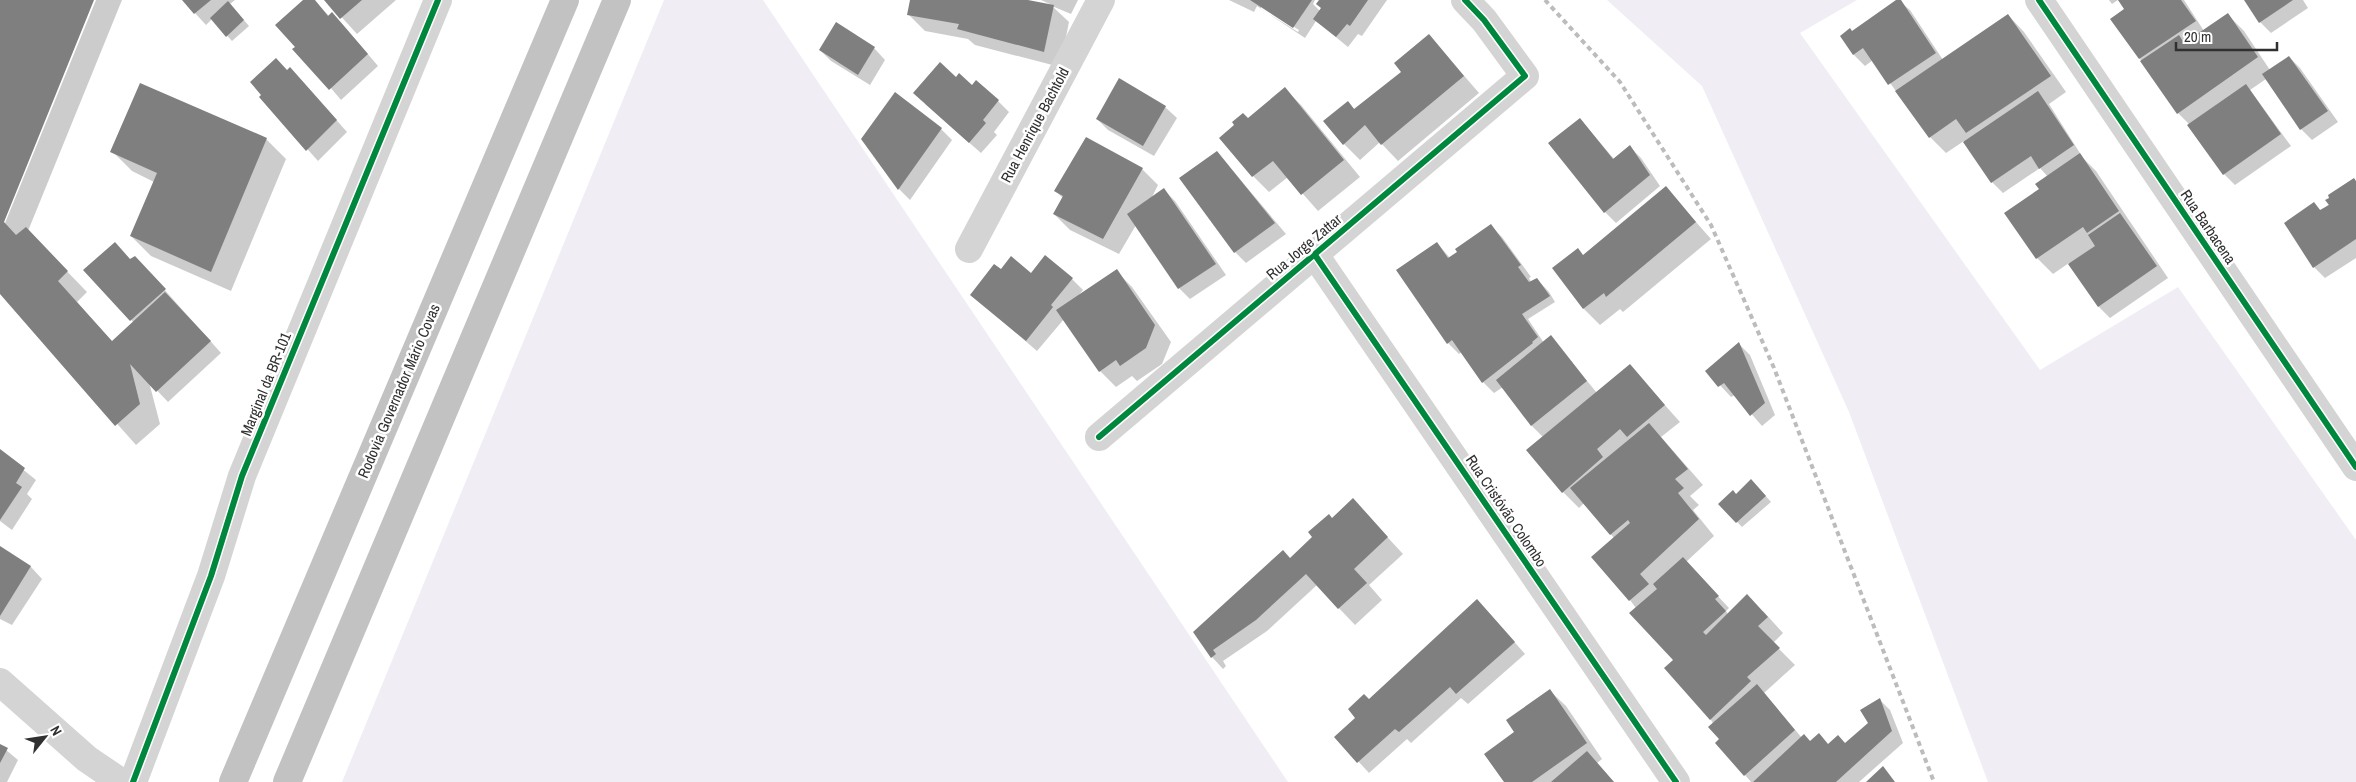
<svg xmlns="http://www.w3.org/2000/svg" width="2356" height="782" viewBox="0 0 2356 782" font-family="'Archivo Narrow',sans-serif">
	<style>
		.green { fill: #f0edf5 }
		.shadow { fill: #0003; fill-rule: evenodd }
		.building { fill: #7f7f7f }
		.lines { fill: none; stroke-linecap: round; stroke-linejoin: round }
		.minor { stroke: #d4d4d4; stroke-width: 28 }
		.motorway { stroke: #c2c2c2; stroke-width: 28 }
		.rail { stroke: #bcbcbc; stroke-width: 4; stroke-dasharray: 5 4; stroke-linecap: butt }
		.cycleway-casing { stroke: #fff; stroke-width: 9 }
		.cycleway { stroke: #00873e; stroke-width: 6 }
		.labels { text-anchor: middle; stroke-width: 5; stroke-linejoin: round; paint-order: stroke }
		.street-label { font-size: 15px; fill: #303030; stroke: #fff }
	</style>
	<rect width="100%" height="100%" fill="#fff"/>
	<g class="green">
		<polygon points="664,0 763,0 1288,782 342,782"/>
		<polygon points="1607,0 1857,0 1800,33 2040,370 2178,287 2356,540 2356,782 1988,782 1849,412 1702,86"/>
	</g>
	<g class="shadow">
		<polygon points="0,0 93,0 1,228 3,228 96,0 122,0 28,231 87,292 77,302 113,343 134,323 85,270 131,261 146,269 221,353 168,402 149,382 160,424 136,445 0,292"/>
		<polygon points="183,0 235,0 230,4 249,26 232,41 212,19 206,25"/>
		<polygon points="305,0 314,0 329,16 343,25 378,66 341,100 296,47"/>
		<polygon points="326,0 396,0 357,34"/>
		<polygon points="912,0 1021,0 1052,5 1041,0 1078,0 1071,14 1052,6 1069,22 1060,67 975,45 968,39 925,31 909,15"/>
		<path d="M 1229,0 L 1315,0 L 1313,4 L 1320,11 L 1323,8 L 1320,0 L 1387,0 L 1362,36 L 1358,34 L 1348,47 L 1316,21 L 1305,38 L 1257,6 L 1254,12 ZM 1261,6 L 1299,30 L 1298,32 L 1261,9 Z"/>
		<polygon points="1898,0 1910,10 1943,60 2008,15 2024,32 2066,92 2049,104 2083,158 2096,171 2168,278 2110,318 2099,307 2069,263 2053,274 2037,258 2041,189 2048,177 2040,168 2003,193 1992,182 1964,141 1946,153 1930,137 1873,60 1865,66 1854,55 1841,36 1852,32"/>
		<polygon points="2109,0 2118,0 2112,4"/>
		<polygon points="2119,0 2184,0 2204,31 2228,15 2244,31 2270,70 2289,57 2300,68 2338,122 2312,140 2301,129 2266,79 2250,90 2291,146 2235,185 2224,174 2190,125 2178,113 2112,19 2126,10"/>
		<polygon points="2245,0 2303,0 2308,8 2271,33 2260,22"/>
		<polygon points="1429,35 1479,93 1398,161 1380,142 1360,160 1344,144 1348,102 1355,110 1403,72"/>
		<polygon points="874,48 885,60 870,85 831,61 820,50"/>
		<polygon points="287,71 301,80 347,132 318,161 261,97"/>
		<polygon points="956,79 998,101 1009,112 994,132 997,135 981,153 925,104"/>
		<polygon points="1285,89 1301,105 1360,177 1318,211 1288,177 1269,192 1253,176 1236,125 1248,119"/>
		<polygon points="1165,107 1177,118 1154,156 1108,130 1097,119"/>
		<polygon points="1580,119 1614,159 1630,147 1641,158 1660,186 1616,223 1605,212"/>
		<polygon points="941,129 952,140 910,200 899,189 863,139"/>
		<polygon points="266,139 286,159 231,291 151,256 131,236 154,182 132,171 112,151"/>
		<polygon points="1217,152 1286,234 1246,263 1235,252"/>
		<polygon points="1142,169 1158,185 1151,199 1164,190 1175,201 1226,275 1190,299 1179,288 1136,225 1119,254 1070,230 1054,214 1063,198 1055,191"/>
		<polygon points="2356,181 2356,258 2325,278 2314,267 2314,203 2321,211"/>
		<polygon points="1666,188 1711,239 1623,312 1620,309 1600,325 1584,309 1554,269 1584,256"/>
		<polygon points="1491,226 1502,237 1531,277 1529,278 1531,282 1537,279 1549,292 1555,302 1528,319 1544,343 1551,337 1597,393 1630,366 1680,422 1661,437 1703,485 1690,496 1699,505 1693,510 1714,536 1686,562 1729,608 1726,611 1728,614 1763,611 1783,633 1773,643 1795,665 1764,693 1802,738 1811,742 1829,745 1846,745 1870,723 1879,699 1890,710 1903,743 1859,782 1751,782 1745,775 1674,660 1630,600 1614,538 1584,503 1579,508 1563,492 1543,437 1532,426 1503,387 1494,393 1483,382 1462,352 1459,354 1448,343 1437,243 1450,258"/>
		<polygon points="1001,271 1072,279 1083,290 1078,296 1116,271 1132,287 1171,342 1162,364 1137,381 1132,376 1116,387 1100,371 1064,319 1037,351 972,295"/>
		<polygon points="1739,344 1750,355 1775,415 1762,426 1735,395 1731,397 1707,371"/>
		<polygon points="0,451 36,480 27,494 32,499 12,530 0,521"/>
		<polygon points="1757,486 1771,502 1742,527 1720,504"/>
		<polygon points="1353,500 1403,554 1369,585 1382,600 1355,625 1317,585 1267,631 1223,661 1226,666 1223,669 1212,657 1195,633 1290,559"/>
		<polygon points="0,547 31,567 42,579 12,625 0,619"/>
		<polygon points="1488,612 1525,654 1468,704 1461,698 1411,743 1407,739 1369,773 1336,737 1357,718 1369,700"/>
		<polygon points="1549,690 1566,706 1602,759 1597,763 1614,782 1505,782 1516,732"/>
		<polygon points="0,745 18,760 7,782 0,782"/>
	</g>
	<g class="building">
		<polygon points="0,0 94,0 4,222 16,235 26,227 68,271 58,281 112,341 165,292 211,341 156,392 130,364 140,404 115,426 0,294"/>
		<polygon points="182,0 211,0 194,14"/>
		<polygon points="303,0 315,0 328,16 332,12 368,54 329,90 292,49 295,47 275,25"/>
		<polygon points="324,0 362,0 340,19"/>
		<polygon points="910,0 1028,0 1054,5 1044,52 957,29 959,24 907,15"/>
		<polygon points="1250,0 1312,0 1293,28"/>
		<polygon points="1319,0 1368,0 1350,26 1347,24 1336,37 1313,19 1321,8 1316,4"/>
		<polygon points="1896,0 1901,0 1936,53 1888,85 1863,48 1853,55 1840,36 1850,28 1852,31"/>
		<polygon points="2118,0 2181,0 2196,21 2139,59 2110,19 2124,9"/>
		<polygon points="2244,0 2293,0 2259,23"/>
		<polygon points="228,1 244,20 226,37 210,18"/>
		<polygon points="2228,13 2258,57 2177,114 2140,61 2179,35 2184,43"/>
		<polygon points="2008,14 2051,76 1966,133 1956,119 1929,138 1895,91"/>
		<polygon points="836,22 875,47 858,75 819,50"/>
		<polygon points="1429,34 1464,76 1381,145 1365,125 1343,145 1323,121 1348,101 1354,109 1401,72 1394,63"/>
		<polygon points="2289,56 2328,111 2300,130 2262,74"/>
		<polygon points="276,58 287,70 290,67 337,120 306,151 259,97 261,95 250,82"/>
		<polygon points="940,62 956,77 959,73 972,85 976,80 999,100 983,120 986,123 969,143 913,93"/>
		<polygon points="1119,78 1166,106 1143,146 1096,119"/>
		<polygon points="140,83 267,138 211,272 130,236 157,173 110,152"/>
		<polygon points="2246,84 2281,134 2223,175 2187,125"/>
		<polygon points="1285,87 1344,160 1301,195 1273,161 1252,177 1219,138 1234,125 1232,122 1243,113 1248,118"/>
		<polygon points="2038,91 2074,145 2039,169 2031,156 1991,183 1963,142"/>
		<polygon points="895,92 942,128 898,190 861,139"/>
		<polygon points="1580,118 1613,159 1630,145 1650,175 1604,213 1548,143"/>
		<polygon points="1086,137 1143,168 1103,239 1053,214 1063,196 1054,191"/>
		<polygon points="1217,151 1275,223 1234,253 1179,178"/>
		<polygon points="2080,153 2119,211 2087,233 2083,227 2036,259 2004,213 2039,189 2035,184"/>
		<polygon points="2354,178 2356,181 2356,239 2313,268 2284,223 2314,202 2320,210 2329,205 2325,200 2329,198 2328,195"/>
		<polygon points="1666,186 1696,222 1606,297 1604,293 1583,309 1552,268 1578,248 1583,255"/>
		<polygon points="1164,188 1216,264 1178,289 1127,214"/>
		<polygon points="2120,213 2157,266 2098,307 2068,264 2095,246 2088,235"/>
		<polygon points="1491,224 1521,265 1518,267 1529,282 1537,278 1550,296 1522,314 1538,337 1532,342 1533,343 1482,383 1452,340 1447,344 1396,270 1437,242 1448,258 1457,252 1455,249"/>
		<polygon points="115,242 130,259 135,256 166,289 130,321 83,270"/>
		<polygon points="1045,255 1073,278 1051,305 1053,307 1026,341 970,295 994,264 1001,269 1011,256 1031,273"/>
		<polygon points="1117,269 1155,325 1146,348 1120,366 1116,360 1099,372 1056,310"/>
		<polygon points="1551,335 1587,381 1531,426 1496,380"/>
		<polygon points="1739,342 1765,403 1750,416 1724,383 1718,387 1705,371"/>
		<polygon points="1630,364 1665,405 1627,437 1620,429 1597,449 1603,457 1562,493 1526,450"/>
		<polygon points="1649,423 1688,469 1675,479 1684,488 1678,493 1699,519 1640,574 1649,584 1629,601 1591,557 1630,523 1628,520 1610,535 1570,488"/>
		<polygon points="0,449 25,468 16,483 22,487 0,520"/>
		<polygon points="1751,479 1766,496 1736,523 1718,504 1733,490 1736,494"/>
		<polygon points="1353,498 1388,537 1354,569 1367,583 1338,609 1306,574 1256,620 1213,650 1216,654 1211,658 1193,632 1283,550 1290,558 1312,537 1308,532 1329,514 1332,518"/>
		<polygon points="0,546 31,566 0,616"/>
		<polygon points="1683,557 1719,596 1715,599 1726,611 1703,632 1706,635 1747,594 1768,617 1758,626 1780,648 1747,677 1751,681 1710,720 1664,668 1673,660 1629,613 1657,589 1653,584"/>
		<polygon points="1477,599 1515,642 1456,694 1450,687 1399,732 1395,729 1357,763 1334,737 1355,718 1348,709 1364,694 1369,699"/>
		<polygon points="1757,684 1795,730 1744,776 1715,743 1719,739 1708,727"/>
		<polygon points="1550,689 1587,743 1532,782 1504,782 1484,754 1514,732 1506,720"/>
		<polygon points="1880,698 1892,731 1836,782 1753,782 1804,734 1810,741 1819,733 1828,744 1838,735 1845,743 1868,723 1860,710"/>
		<polygon points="0,744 8,748 0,763"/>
		<polygon points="1587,751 1614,782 1551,782"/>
		<polygon points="1883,766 1895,782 1866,782"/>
	</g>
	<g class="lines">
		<g class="minor">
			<polyline points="2039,0 2356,467"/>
			<polyline points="969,249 1101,0"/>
			<polyline points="1315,255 1676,782"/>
			<polyline points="1099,437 1525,76 1484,20 1465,0"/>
			<polyline points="0,682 87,759 121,782"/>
			<polyline points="133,782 211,576 242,476 438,0"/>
		</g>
		<g class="motorway">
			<polyline points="233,782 565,0"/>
			<polyline points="287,782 617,0"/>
		</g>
		<polyline class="rail" points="1545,0 1620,82 1711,225 1774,368 1934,782"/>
		<defs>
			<g id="cycleway">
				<polyline points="2039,0 2356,467"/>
				<polyline points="1315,255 1676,782"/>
				<polyline points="1099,437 1525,76 1484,20 1465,0"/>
				<polyline points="133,782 211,576 242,476 438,0"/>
			</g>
		</defs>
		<use href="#cycleway" class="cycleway-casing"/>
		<use href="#cycleway" class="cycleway"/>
	</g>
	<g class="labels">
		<g class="street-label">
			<text transform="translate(1035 125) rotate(-62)" y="5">Rua Henrique Bachtold</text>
			<text transform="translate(2208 227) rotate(56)" y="5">Rua Barbacena</text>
			<text transform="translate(1304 247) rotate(-40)" y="5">Rua Jorge Zattar</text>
			<text transform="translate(266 384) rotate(-68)" y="5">Marginal da BR-101</text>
			<text transform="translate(399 391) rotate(-67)" y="5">Rodovia Governador Mário Covas</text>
			<text transform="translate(1506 511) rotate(56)" y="5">Rua Cristóvão Colombo</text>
		</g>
	</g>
	<g transform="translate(45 737) rotate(60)" stroke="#ffffff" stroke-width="4" paint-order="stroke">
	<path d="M0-4L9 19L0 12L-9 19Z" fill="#303030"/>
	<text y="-8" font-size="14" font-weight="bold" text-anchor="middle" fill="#303030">N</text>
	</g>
	<path d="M2176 42v8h101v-8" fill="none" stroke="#303030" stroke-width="2.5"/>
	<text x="2184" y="42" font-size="15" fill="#303030" stroke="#ffffff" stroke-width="4" paint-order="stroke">20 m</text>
</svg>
